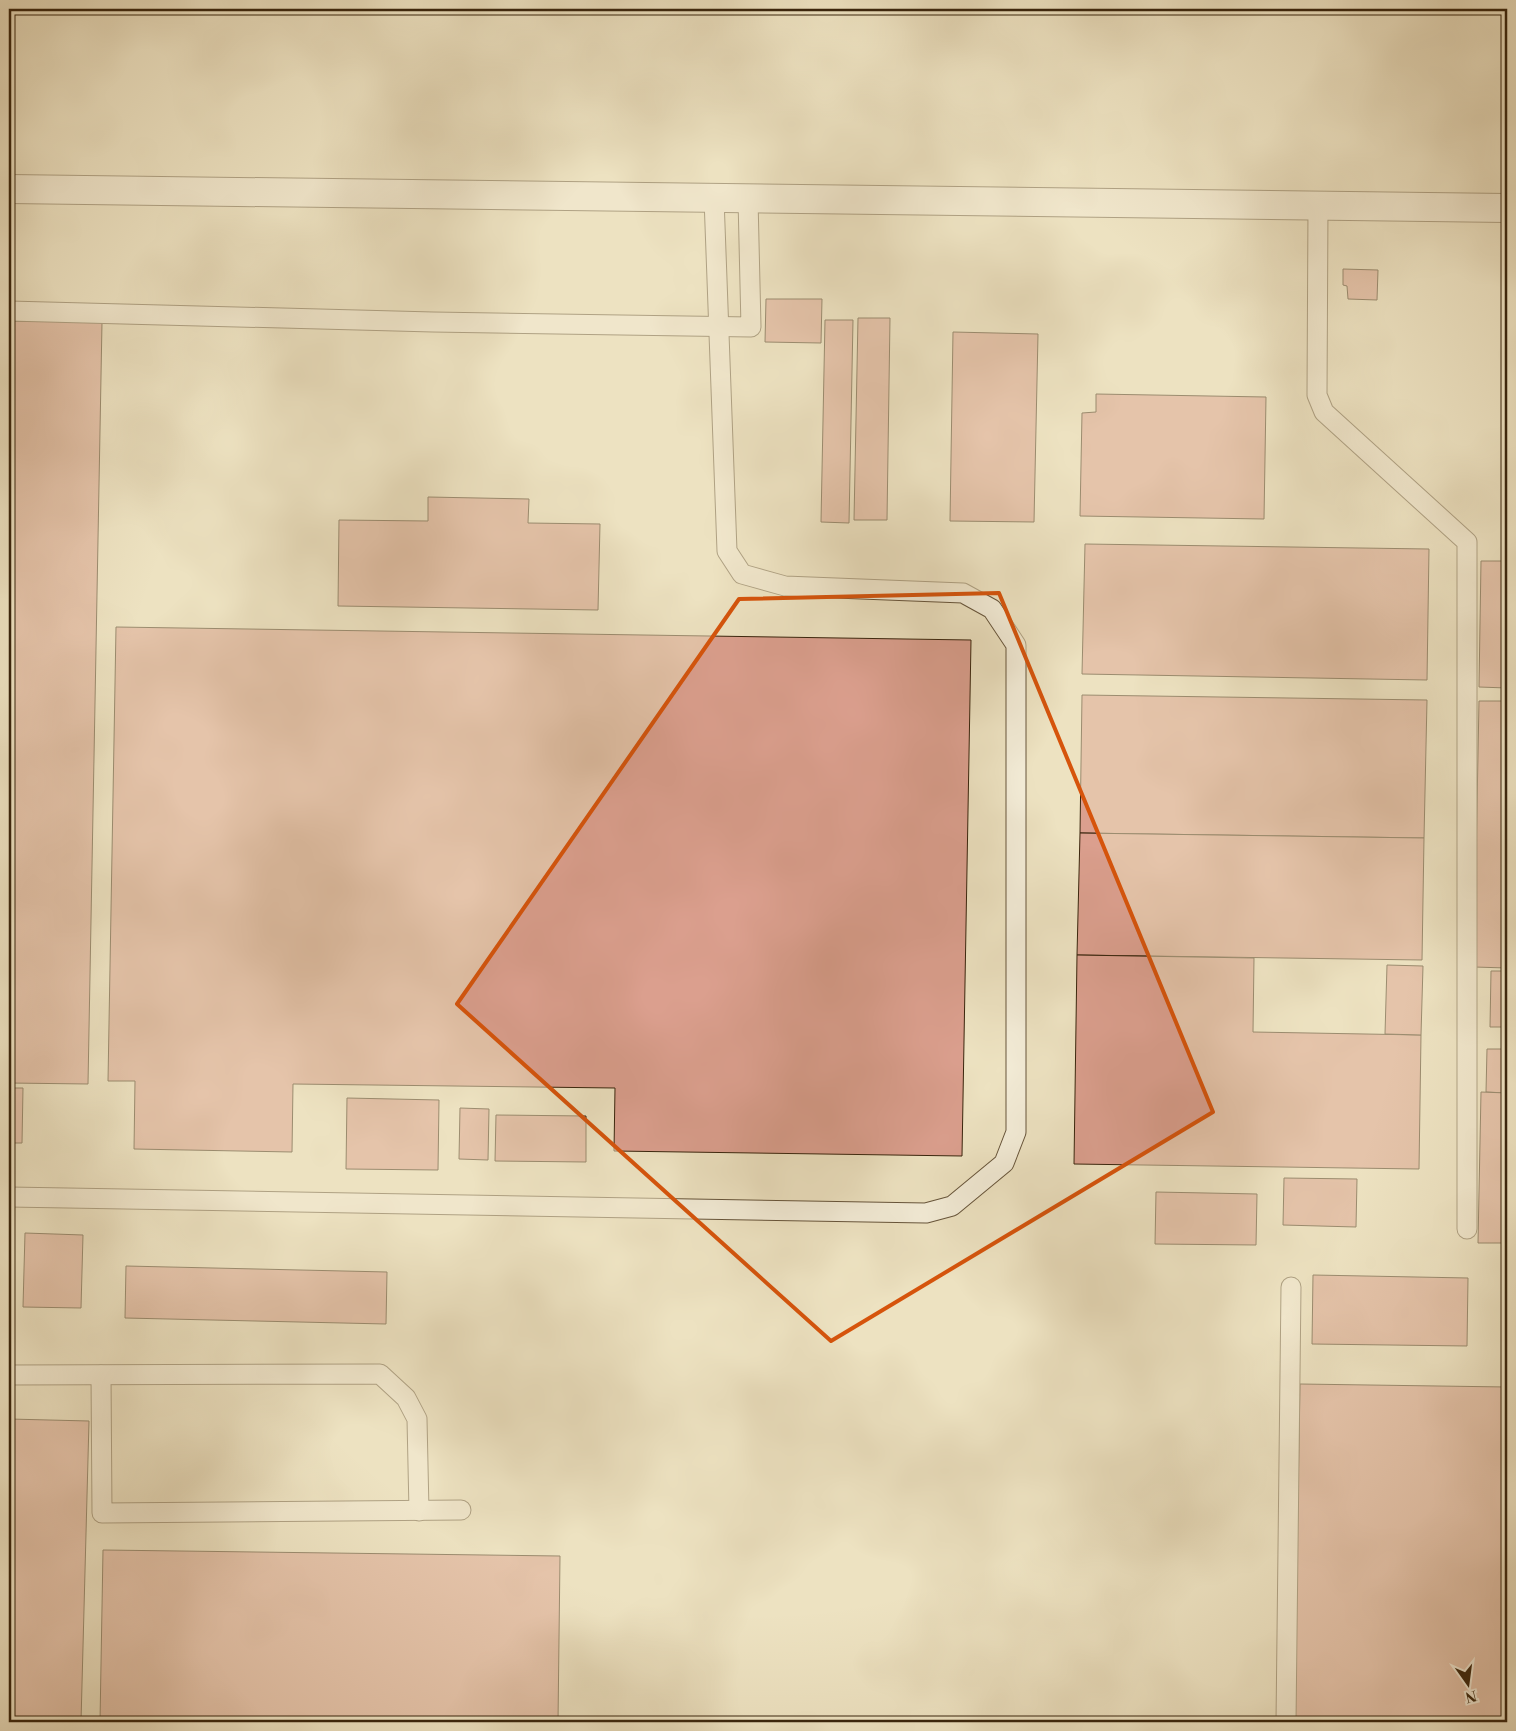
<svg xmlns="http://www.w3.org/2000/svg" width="1516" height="1731" viewBox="0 0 1516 1731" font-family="'Libre Bodoni',serif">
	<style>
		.building { fill: #db9f8e; stroke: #39250d }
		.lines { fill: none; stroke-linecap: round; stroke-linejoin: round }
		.lane-casing { stroke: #66543a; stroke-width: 21 }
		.street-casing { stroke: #66543a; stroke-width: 30 }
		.lane { stroke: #f3ecd7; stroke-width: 19 }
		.street { stroke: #f3ecd7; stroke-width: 28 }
		.marked { fill: none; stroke: #d6540c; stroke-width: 4; stroke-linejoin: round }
	</style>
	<rect width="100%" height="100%" fill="#ede2c1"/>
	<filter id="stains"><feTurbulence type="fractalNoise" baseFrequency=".004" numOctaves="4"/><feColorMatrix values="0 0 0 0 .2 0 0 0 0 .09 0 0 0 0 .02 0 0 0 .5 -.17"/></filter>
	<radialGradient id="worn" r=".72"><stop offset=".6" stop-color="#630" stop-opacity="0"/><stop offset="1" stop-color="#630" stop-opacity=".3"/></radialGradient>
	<g class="building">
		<polygon points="1343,269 1378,270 1377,300 1348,299 1347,286 1343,285"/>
		<polygon points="766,299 822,299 821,343 765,342"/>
		<polygon points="858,318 890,318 887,520 854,520"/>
		<polygon points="825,320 853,320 849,523 821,522"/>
		<polygon points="9,321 102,322 88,1084 9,1083"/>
		<polygon points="953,332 1038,334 1034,522 950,521"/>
		<polygon points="1096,394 1266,397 1264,519 1080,516 1082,413 1096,412"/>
		<polygon points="428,497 529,499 528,523 600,524 598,610 338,606 339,520 428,521"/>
		<polygon points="1085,544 1429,549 1427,680 1082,674"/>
		<polygon points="1481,561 1507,561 1507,688 1479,687"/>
		<polygon points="116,627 971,640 962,1156 614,1151 615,1088 293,1084 292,1152 134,1149 135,1081 108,1081"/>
		<polygon points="1082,695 1427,700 1424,838 1080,833"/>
		<polygon points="1479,701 1507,701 1507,968 1474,967"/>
		<polygon points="1080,833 1424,838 1422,960 1077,955"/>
		<polygon points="1077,955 1254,958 1253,1032 1421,1035 1419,1169 1074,1164"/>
		<polygon points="1387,965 1423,966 1421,1035 1385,1034"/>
		<polygon points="1491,971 1507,971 1507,1027 1490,1027"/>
		<polygon points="1487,1049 1507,1049 1507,1093 1486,1092"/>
		<polygon points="9,1088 23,1088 22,1143 9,1143"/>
		<polygon points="1481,1092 1507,1093 1507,1243 1478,1243"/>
		<polygon points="347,1098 439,1100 438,1170 346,1169"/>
		<polygon points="460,1108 489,1109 488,1160 459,1159"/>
		<polygon points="496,1115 586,1116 586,1162 495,1161"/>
		<polygon points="1284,1178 1357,1179 1356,1227 1283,1225"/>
		<polygon points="1156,1192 1257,1194 1256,1245 1155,1244"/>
		<polygon points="25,1233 83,1235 81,1308 23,1307"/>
		<polygon points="126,1266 387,1272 386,1324 125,1318"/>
		<polygon points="1313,1275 1468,1278 1467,1346 1312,1344"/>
		<polygon points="1300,1384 1507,1387 1507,1722 1294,1722"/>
		<polygon points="9,1419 89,1421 81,1722 9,1722"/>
		<polygon points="103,1550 560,1556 558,1722 100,1722"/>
	</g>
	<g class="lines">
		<defs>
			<g id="lane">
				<polyline points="1318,206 1317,395 1324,412 1467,542 1467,1229"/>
				<polyline points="9,311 433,322 751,327 748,199"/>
				<polyline points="9,1197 926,1213 952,1206 1004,1163 1016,1132 1016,645 992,609 963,593 785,586 742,574 727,551 714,198"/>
				<polyline points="9,1375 380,1374 406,1398 417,1419 419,1511"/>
				<polyline points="101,1375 102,1513 461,1510"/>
				<polyline points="1286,1722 1291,1287"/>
			</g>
			<polyline id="street" points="9,189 1507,208"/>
		</defs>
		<use href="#lane" class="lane-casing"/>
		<use href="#street" class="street-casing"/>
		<use href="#lane" class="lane"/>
		<use href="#street" class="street"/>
	</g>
	<path d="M0 0H1516V1731H0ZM 999,593 L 1213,1112 L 831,1341 L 457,1004 L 739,599 Z" fill="#ede2c1" fill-opacity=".55" fill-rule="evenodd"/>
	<path class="marked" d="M 999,593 L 1213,1112 L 831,1341 L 457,1004 L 739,599 Z"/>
	<rect width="1516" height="1731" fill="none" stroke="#ede2c1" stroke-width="30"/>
	<rect x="10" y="10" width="1496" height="1711" fill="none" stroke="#39250d" stroke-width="2.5"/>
	<rect x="15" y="15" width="1486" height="1701" fill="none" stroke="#39250d"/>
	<g transform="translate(1468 1684) rotate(166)" stroke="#f3ecd7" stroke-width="4" paint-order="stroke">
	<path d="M0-4L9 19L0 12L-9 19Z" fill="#39250d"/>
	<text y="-8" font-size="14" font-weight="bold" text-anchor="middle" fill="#39250d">N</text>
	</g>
	<rect width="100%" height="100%" filter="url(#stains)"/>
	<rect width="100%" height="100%" fill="url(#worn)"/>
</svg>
